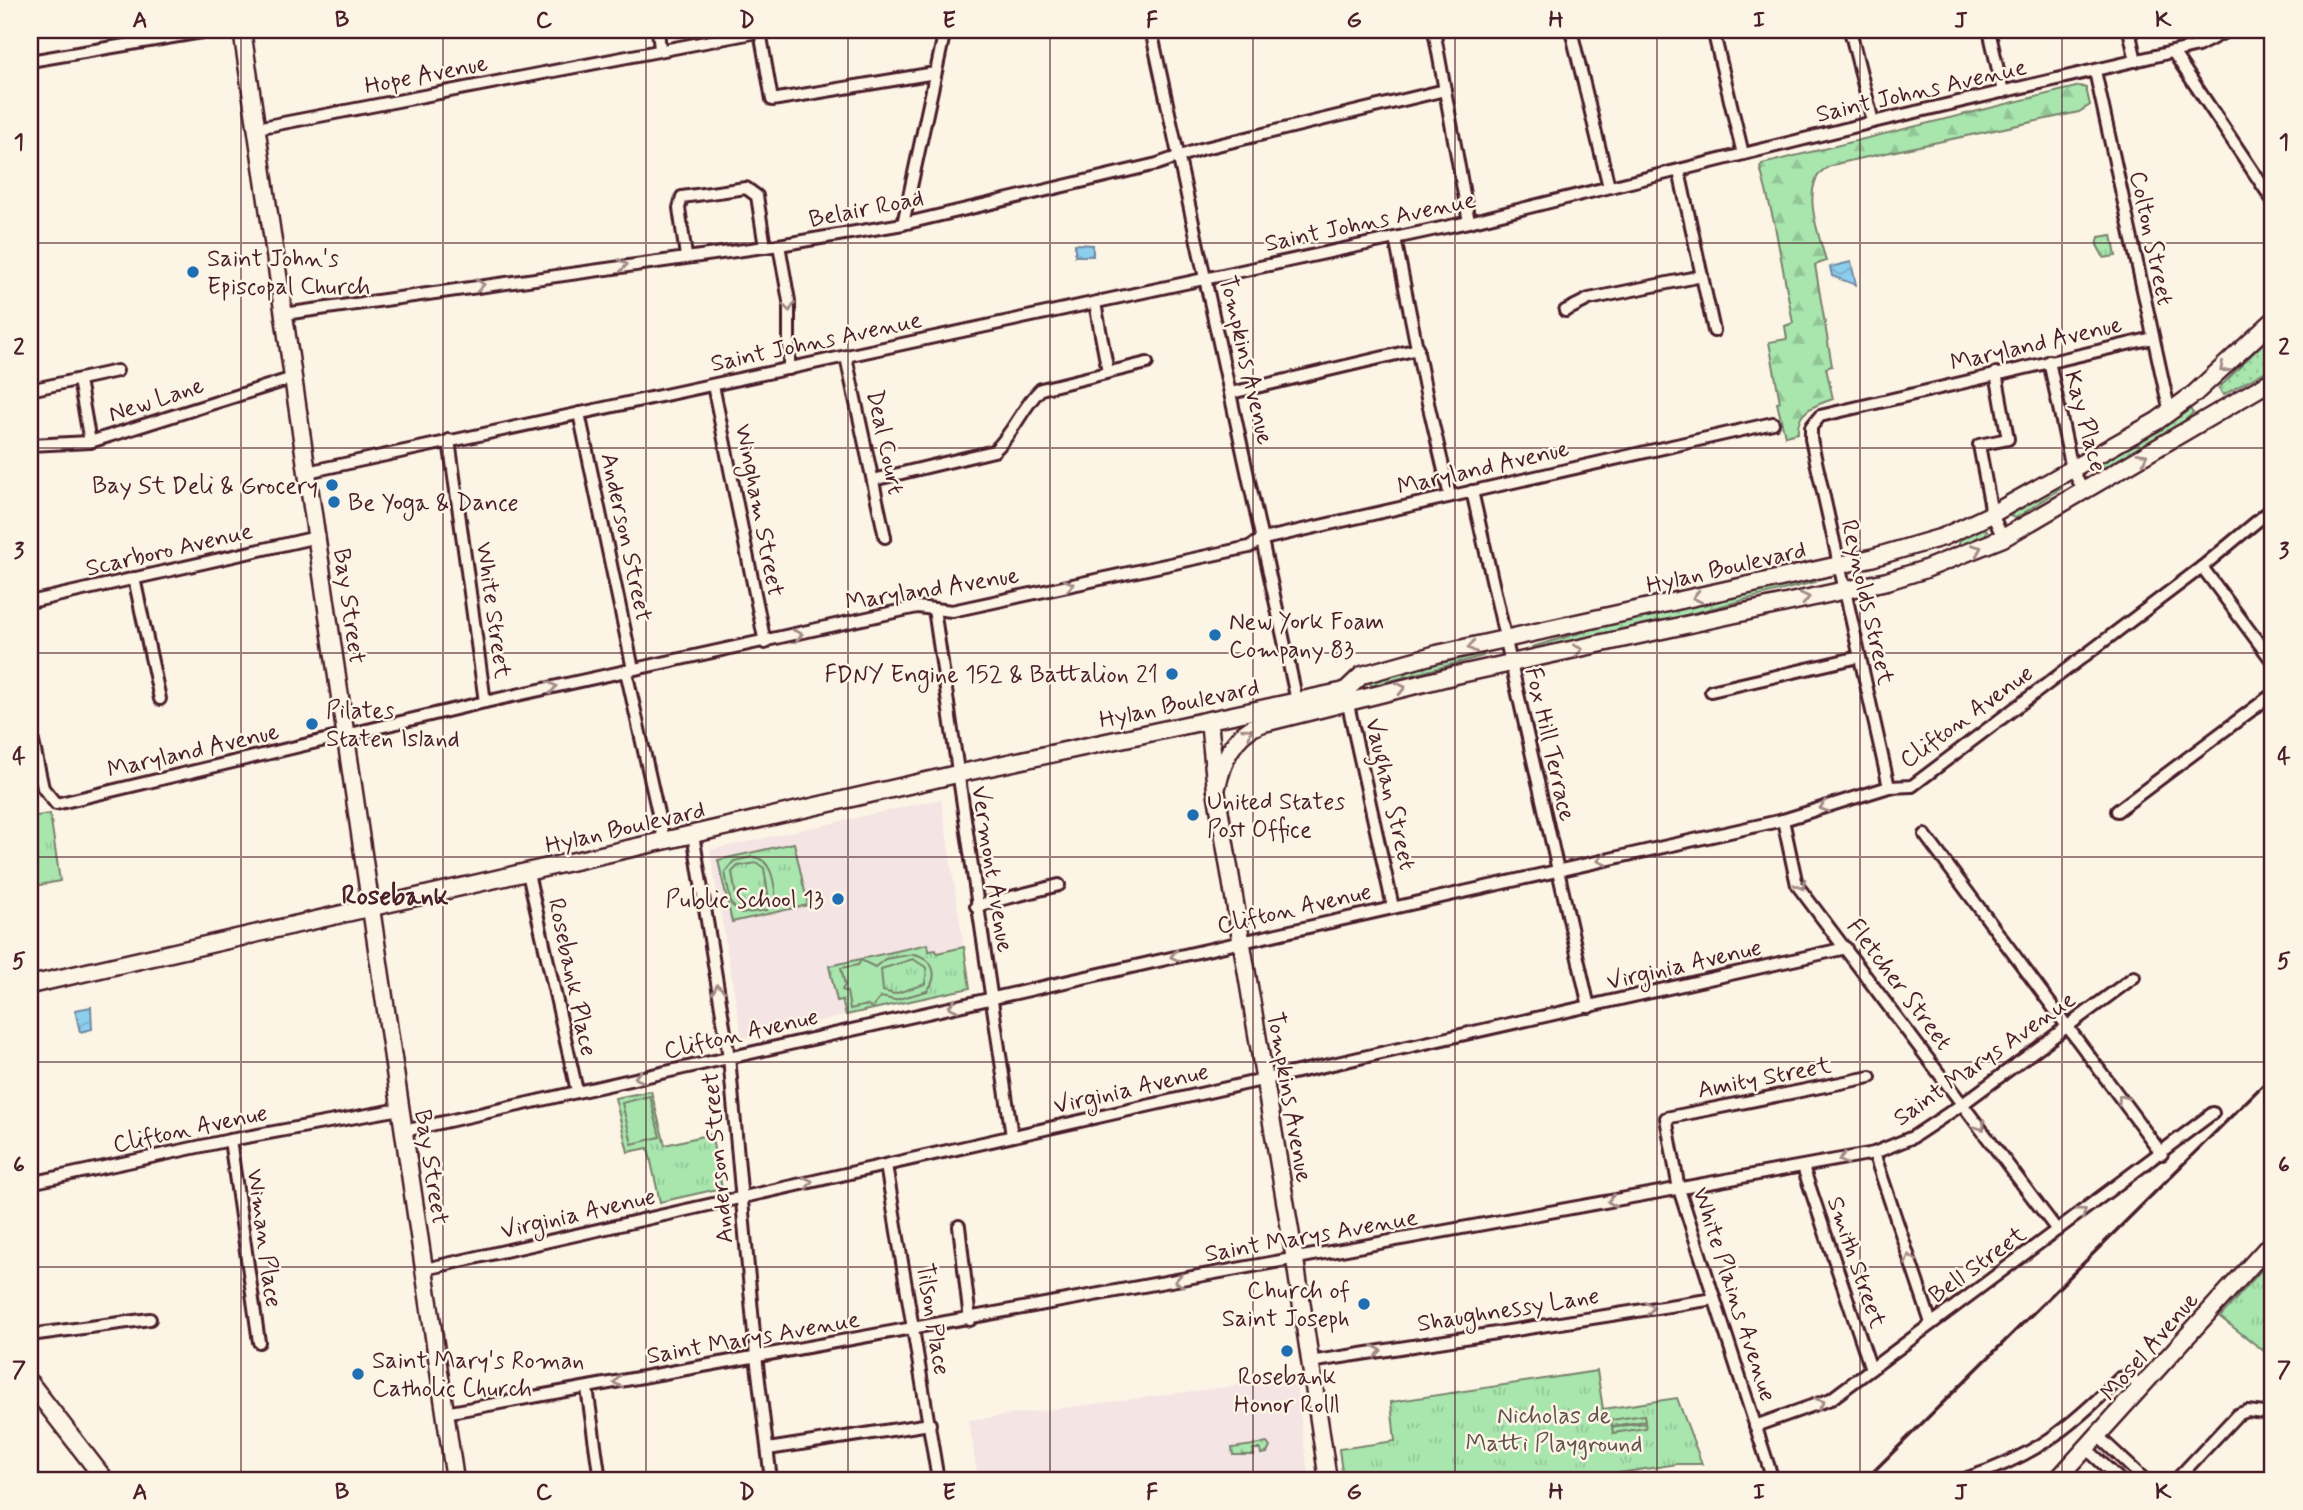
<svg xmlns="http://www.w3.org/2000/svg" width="2303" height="1510" viewBox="0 0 2303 1510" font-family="Mynerve,sans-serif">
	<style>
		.built { fill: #f4e4e4 }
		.grass { fill: url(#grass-dots); stroke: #79826c; stroke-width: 2 }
		.forest { fill: url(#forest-firs); stroke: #79826c; stroke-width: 2 }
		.park { fill: url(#park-tufts); stroke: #79826c; stroke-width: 2 }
		.pitch { fill: #a8e6ae; stroke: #79826c; stroke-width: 2; fill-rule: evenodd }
		.water { fill: url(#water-waves); stroke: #7288a0; stroke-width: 2 }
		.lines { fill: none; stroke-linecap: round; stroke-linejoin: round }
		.street-casing { stroke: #4a1f2b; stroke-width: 16 }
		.secondary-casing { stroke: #4a1f2b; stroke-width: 21 }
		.street { stroke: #fcf5e5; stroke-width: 10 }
		.secondary { stroke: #fcf5e5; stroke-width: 16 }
		.rail { stroke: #4a1f2b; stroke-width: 3.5 }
		.oneway { stroke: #a38a88 }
		.grid { fill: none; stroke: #4a1f2b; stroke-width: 2; stroke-opacity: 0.55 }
		.poi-dot { fill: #1f6fb2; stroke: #fcf5e5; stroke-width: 2.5 }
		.labels { text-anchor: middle; stroke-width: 5; stroke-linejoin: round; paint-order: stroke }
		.street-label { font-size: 24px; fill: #4a1f2b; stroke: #fcf5e5 }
		.poi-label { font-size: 24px; fill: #4a1f2b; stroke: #fcf5e5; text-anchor: start }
		.park-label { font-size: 24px; fill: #62514c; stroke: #fcf5e5 }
		.neighbourhood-label { font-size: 26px; font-weight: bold; fill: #4a1f2b; stroke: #fcf5e5 }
		.neatline { fill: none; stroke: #4a1f2b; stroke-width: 2.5 }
		.grid-label { font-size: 23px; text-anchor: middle; font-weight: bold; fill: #4a1f2b }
	</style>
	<defs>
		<pattern id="grass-dots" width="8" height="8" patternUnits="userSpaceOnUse" patternTransform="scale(1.75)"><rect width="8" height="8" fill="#a8e6ae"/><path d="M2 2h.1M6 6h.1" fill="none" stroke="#92c596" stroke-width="1.8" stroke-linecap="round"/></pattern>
		<pattern id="forest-firs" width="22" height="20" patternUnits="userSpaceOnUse" patternTransform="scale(1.75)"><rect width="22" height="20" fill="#a8e6ae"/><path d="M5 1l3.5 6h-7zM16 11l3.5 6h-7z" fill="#92c596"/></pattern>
		<pattern id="park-tufts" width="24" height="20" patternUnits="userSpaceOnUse" patternTransform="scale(1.75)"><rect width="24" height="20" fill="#a8e6ae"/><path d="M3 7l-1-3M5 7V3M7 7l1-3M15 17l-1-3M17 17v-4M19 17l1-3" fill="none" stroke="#92c596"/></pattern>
		<pattern id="water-waves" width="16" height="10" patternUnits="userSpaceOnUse" patternTransform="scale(1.75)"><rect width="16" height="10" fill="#8cceee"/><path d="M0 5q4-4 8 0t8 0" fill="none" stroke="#7ab0cc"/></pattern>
	</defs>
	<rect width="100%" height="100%" fill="#fcf5e5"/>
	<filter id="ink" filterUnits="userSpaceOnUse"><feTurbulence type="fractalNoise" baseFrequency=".0143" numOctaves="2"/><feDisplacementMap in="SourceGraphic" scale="14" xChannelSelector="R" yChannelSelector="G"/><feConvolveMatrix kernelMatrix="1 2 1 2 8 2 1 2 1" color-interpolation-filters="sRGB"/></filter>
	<g filter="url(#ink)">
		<g class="built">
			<polygon points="941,799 970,988 742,1038 710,850"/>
			<polygon points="1295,1378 1309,1480 978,1480 969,1420"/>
		</g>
		<g class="grass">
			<polygon points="2273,333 2273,367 2223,395 2219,388"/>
			<polygon points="2190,409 2193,413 2180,425 2100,472 2093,464"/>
			<polygon points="2061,482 2062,488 2016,518 2009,516 2010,511"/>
			<polygon points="1981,528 1987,530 1985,537 1964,546 1959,545 1960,537"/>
			<path d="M 1815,577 L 1815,582 C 1721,605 1628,632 1533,650 L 1532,647 L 1604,626 Z"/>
			<polygon points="1481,651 1483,656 1371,686 1370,682"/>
			<polygon points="1267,1443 1270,1447 1267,1453 1261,1454 1260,1449 1253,1449 1254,1455 1233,1455 1232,1448"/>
		</g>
		<path class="forest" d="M 2080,86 L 2086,88 L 2090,105 L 2079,112 L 1858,159 C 1846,162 1832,163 1822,171 C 1801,191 1820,238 1826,261 L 1815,265 L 1832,366 L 1826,368 L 1833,399 C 1815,405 1796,411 1798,433 L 1785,436 L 1777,403 L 1780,402 L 1769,342 L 1787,339 L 1785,326 L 1793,323 L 1775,226 L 1760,167 L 1762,164 Z"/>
		<g class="park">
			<polygon points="2112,235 2116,256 2104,258 2097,245 2099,237"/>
			<polygon points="50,814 60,881 30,887 30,817"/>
			<polygon points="794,843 808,905 732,922 718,860"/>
			<polygon points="928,944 929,951 936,950 937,953 964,947 970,988 846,1015 842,1000 837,1001 829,966"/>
			<polygon points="651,1091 665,1145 711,1134 722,1188 660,1202 648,1148 628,1152 615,1098"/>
			<polygon points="2273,1257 2273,1358 2220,1317"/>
			<polygon points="1597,1371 1603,1409 1677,1398 1702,1464 1677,1464 1575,1480 1343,1480 1339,1449 1395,1441 1391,1402"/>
		</g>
		<g class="pitch">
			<path d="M 752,857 C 772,858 774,882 776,898 L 767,910 L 741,914 L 731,904 L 725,872 L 734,861 ZM 757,863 L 764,868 L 769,900 L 764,905 L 742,908 L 737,902 L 732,872 L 738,866 Z"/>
			<path d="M 914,954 C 933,958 940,975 927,991 L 895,1000 L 881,997 L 872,1008 L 867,1005 L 850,1009 L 847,992 L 842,990 L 845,985 L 841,968 L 858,965 L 861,960 L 875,967 L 885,959 ZM 913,959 L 927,968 L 925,984 L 894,994 L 883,991 L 881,969 Z"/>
			<polygon points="650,1096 660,1137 632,1144 622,1103"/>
			<polygon points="1644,1415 1645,1421 1612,1426 1611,1420"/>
			<polygon points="1645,1423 1646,1428 1613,1433 1612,1427"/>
		</g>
		<g class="water">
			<polygon points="1075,244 1093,245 1093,256 1075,256"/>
			<polygon points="1851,262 1856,285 1832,276 1830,267"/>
			<polygon points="91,1007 92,1029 80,1032 75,1010"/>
		</g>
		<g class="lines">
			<defs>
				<g id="street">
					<polyline points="658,30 660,49"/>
					<polyline points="1151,30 1297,701"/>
					<polyline points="1434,30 1469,222"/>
					<polyline points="1571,30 1609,187"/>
					<polyline points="1713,30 1743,154"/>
					<polyline points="1850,30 1873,122"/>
					<polyline points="1989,30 2003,92"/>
					<polyline points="2129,30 2136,61"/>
					<polyline points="760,31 772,100 935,73"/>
					<polyline points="2173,52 2273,201"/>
					<polyline points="30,61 214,30"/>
					<polyline points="2095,71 2170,413"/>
					<polyline points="257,128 768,30"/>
					<polyline points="1679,171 1714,331"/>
					<polyline points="903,224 945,30"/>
					<polyline points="1395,238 1428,403 1450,496"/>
					<polyline points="779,245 789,301 789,369"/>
					<polyline points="686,256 679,208 682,197 746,188 757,196 765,247"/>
					<polyline points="1095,303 1108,372"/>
					<polyline points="1565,311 1589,299 1702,276"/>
					<polyline points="284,314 779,245 903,224 1157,164 1201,149 1445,90"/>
					<polyline points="846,357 885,537"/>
					<polyline points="2049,361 2072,469 2084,491"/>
					<polyline points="1996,373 2008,439 1979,445 1992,514 2003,538"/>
					<polyline points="79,380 90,442"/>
					<polyline points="713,385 765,643"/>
					<polyline points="30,390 117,371"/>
					<polyline points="1231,393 1418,349"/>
					<polyline points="579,413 633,669"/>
					<polyline points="449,440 485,702"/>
					<polyline points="30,445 90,442 293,378"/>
					<polyline points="307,472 1469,222 1873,122 2198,46 2229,30"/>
					<path d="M 873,480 L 994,451 C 1014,433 1022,407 1041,389 L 1147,363"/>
					<polyline points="1472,491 1589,1007"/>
					<polyline points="2202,567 2273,662"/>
					<polyline points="134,578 160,699"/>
					<polyline points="30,602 317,537"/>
					<polyline points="934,609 1012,1136"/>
					<polyline points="626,671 664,840"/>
					<polyline points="1711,691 1859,657"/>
					<polyline points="1347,700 1393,907"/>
					<polyline points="30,728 43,788 56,804 485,702 917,607 952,611 1249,547 1263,539 1773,423"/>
					<polyline points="1889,787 1811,439 1811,427 1820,416 2153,338"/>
					<polyline points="2117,811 2273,694"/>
					<polyline points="1783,820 1797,885 2057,1230"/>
					<polyline points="693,834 729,1057 756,1356 771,1480"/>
					<polyline points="1925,835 2162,1154"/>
					<polyline points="528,873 577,1091"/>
					<polyline points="976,906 1059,885"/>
					<polyline points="404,1131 1783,820 1889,787 1912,786 2202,567 2273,508"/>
					<polyline points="230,1140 259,1342"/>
					<polyline points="1874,1153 1931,1323"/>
					<polyline points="886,1165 938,1480"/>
					<polyline points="1803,1167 1871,1369"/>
					<polyline points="30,1183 230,1140 400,1109"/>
					<polyline points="959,1226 970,1320"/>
					<polyline points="425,1269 1846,948"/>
					<polyline points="30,1335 150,1319"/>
					<polyline points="1310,1362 1714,1299"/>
					<polyline points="587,1388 600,1480"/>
					<polyline points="445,1413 1874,1153 1913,1137 1964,1103 2134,977"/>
					<polyline points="1755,1426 1831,1399 2213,1113"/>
					<polyline points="2099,1437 2145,1480"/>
					<polyline points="768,1449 930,1424"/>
					<polyline points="2088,1450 2120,1480"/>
					<path d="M 1967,1478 C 2036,1456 2069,1428 2120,1378 L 2128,1376 L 2142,1388"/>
					<polyline points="1773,1480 1679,1189 1666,1118 1870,1077"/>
					<polyline points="2176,1480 2237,1415 2247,1411 2273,1414"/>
				</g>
				<g id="secondary">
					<polyline points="242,30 455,1480"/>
					<polyline points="1209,720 1216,790 1295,1260 1328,1480"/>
					<path d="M 1216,790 C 1223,762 1231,736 1260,724 L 1456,675 L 1887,581 L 1923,570 L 2003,538 L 2273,380"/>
					<polyline points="30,985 957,774 1345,691 1362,675 1437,654 1871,558 1943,537 1992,514 2157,421 2194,394 2273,321"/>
					<polyline points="30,1383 105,1480"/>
					<polyline points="2057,1480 2273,1241"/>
				</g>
			</defs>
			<use href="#street" class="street-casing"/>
			<use href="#secondary" class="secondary-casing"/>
			<use href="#street" class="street"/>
			<use href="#secondary" class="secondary"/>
			<polyline class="rail" points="1865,1480 2273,1075"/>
		</g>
		<defs><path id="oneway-chevron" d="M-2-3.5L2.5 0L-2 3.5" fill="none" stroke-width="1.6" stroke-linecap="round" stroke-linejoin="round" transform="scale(1.75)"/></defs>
		<g class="oneway">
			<use href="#oneway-chevron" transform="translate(623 265) rotate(-8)"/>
			<use href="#oneway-chevron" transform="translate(480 285) rotate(-8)"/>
			<use href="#oneway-chevron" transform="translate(789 307) rotate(84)"/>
			<use href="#oneway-chevron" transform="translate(2224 368) rotate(139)"/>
			<use href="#oneway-chevron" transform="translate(2143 457) rotate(-30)"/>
			<use href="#oneway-chevron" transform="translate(1977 549) rotate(-23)"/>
			<use href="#oneway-chevron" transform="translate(1069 585) rotate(-12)"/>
			<use href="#oneway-chevron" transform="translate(1697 597) rotate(167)"/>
			<use href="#oneway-chevron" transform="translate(1805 598) rotate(-13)"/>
			<use href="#oneway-chevron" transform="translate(798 635) rotate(-14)"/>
			<use href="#oneway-chevron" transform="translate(1472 647) rotate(168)"/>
			<use href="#oneway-chevron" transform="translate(1578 650) rotate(-12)"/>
			<use href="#oneway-chevron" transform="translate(552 687) rotate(-13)"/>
			<use href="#oneway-chevron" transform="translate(1401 688) rotate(-13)"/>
			<use href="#oneway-chevron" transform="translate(1248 732) rotate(-36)"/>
			<use href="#oneway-chevron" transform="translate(1824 807) rotate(162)"/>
			<use href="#oneway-chevron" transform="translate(1602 860) rotate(168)"/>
			<use href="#oneway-chevron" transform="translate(1801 885) rotate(63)"/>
			<use href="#oneway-chevron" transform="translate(1175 956) rotate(167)"/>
			<use href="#oneway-chevron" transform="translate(718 989) rotate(-99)"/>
			<use href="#oneway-chevron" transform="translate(953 1006) rotate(167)"/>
			<use href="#oneway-chevron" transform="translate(639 1077) rotate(167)"/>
			<use href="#oneway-chevron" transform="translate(2122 1099) rotate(-126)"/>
			<use href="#oneway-chevron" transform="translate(1981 1126) rotate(54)"/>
			<use href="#oneway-chevron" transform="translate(1843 1159) rotate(168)"/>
			<use href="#oneway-chevron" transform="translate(808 1182) rotate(-13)"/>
			<use href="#oneway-chevron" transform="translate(1612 1201) rotate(170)"/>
			<use href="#oneway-chevron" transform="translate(2082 1212) rotate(-36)"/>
			<use href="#oneway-chevron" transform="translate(1910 1259) rotate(-109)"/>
			<use href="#oneway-chevron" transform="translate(1179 1281) rotate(170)"/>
			<use href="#oneway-chevron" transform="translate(1650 1308) rotate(-9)"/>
			<use href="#oneway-chevron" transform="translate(1377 1351) rotate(-9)"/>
			<use href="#oneway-chevron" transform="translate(618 1382) rotate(169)"/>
			<use href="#oneway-chevron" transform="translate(1820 1403) rotate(-19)"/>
		</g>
	</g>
	<path class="grid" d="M 241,30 L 241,1480M 443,30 L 443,1480M 646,30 L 646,1480M 848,30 L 848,1480M 1050,30 L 1050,1480M 1253,30 L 1253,1480M 1455,30 L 1455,1480M 1657,30 L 1657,1480M 1860,30 L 1860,1480M 2062,30 L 2062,1480M 30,243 L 2273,243M 30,448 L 2273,448M 30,653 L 2273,653M 30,857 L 2273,857M 30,1062 L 2273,1062M 30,1267 L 2273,1267"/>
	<g class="poi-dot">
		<circle cx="193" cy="272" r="7"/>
		<circle cx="332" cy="485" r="7"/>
		<circle cx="334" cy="502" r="7"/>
		<circle cx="1215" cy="635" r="7"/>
		<circle cx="1172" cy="674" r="7"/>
		<circle cx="312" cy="724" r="7"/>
		<circle cx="1193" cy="815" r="7"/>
		<circle cx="838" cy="899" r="7"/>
		<circle cx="1364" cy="1304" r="7"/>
		<circle cx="1287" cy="1351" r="7"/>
		<circle cx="358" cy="1374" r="7"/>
	</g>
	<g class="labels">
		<g class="street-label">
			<text transform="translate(426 74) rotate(-11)" y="8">Hope Avenue</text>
			<text transform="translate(1921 90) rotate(-13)" y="8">Saint Johns Avenue</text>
			<text transform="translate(866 208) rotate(-11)" y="8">Belair Road</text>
			<text transform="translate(1370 221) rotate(-12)" y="8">Saint Johns Avenue</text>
			<text transform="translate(2152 238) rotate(78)" y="8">Colton Street</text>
			<text transform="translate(816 341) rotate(-12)" y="8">Saint Johns Avenue</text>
			<text transform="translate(2036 343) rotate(-13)" y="8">Maryland Avenue</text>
			<text transform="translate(1247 360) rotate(77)" y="8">Tompkins Avenue</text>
			<text transform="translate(156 399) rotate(-18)" y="8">New Lane</text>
			<text transform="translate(2086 421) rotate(75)" y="8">Kay Place</text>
			<text transform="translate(886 442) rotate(78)" y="8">Deal Court</text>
			<text transform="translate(1483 467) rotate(-13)" y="8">Maryland Avenue</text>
			<text transform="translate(760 510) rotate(79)" y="8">Wingham Street</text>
			<text transform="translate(627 537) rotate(78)" y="8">Anderson Street</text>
			<text transform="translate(169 549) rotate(-13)" y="8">Scarboro Avenue</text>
			<text transform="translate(1726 567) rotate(-13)" y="8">Hylan Boulevard</text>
			<text transform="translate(932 588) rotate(-9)" y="8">Maryland Avenue</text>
			<text transform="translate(1868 602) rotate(77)" y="8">Reynolds Street</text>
			<text transform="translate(350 606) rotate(82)" y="8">Bay Street</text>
			<text transform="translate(494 610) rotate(82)" y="8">White Street</text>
			<text transform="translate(1179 703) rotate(-12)" y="8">Hylan Boulevard</text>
			<text transform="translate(1966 716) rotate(-36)" y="8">Clifton Avenue</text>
			<text transform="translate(1551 744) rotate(77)" y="8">Fox Hill Terrace</text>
			<text transform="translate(193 750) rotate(-13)" y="8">Maryland Avenue</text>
			<text transform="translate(1391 794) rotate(77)" y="8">Vaughan Street</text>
			<text transform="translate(625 827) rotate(-13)" y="8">Hylan Boulevard</text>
			<text transform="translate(993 869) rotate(81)" y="8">Vermont Avenue</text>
			<text transform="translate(1294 908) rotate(-13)" y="8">Clifton Avenue</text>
			<text transform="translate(1684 964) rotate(-13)" y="8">Virginia Avenue</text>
			<text transform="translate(573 977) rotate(78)" y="8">Rosebank Place</text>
			<text transform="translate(1900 984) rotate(53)" y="8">Fletcher Street</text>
			<text transform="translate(741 1033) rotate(-13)" y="8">Clifton Avenue</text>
			<text transform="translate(1984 1058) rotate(-35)" y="8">Saint Marys Avenue</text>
			<text transform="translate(1764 1077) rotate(-11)" y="8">Amity Street</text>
			<text transform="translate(1131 1088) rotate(-13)" y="8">Virginia Avenue</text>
			<text transform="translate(1290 1097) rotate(80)" y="8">Tompkins Avenue</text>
			<text transform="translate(190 1128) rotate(-12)" y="8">Clifton Avenue</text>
			<text transform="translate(717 1158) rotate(-95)" y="8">Anderson Street</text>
			<text transform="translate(432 1167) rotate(81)" y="8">Bay Street</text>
			<text transform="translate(578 1213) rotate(-13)" y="8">Virginia Avenue</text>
			<text transform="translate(1311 1235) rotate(-10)" y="8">Saint Marys Avenue</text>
			<text transform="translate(265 1238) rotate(82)" y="8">Wiman Place</text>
			<text transform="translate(1857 1262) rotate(71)" y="8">Smith Street</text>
			<text transform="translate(1977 1264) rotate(-36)" y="8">Bell Street</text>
			<text transform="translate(1735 1294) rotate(72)" y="8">White Plains Avenue</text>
			<text transform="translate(1508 1309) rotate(-9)" y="8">Shaughnessy Lane</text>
			<text transform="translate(934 1319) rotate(81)" y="8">Tilson Place</text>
			<text transform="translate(753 1337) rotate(-10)" y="8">Saint Marys Avenue</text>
			<text transform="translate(2149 1346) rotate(-49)" y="8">Mosel Avenue</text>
		</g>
		<g class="poi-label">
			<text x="207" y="266">Saint John's<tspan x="207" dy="28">Episcopal Church</tspan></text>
			<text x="318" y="493" text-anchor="end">Bay St Deli &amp; Grocery</text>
			<text x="348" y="510">Be Yoga &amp; Dance</text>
			<text x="1229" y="629">New York Foam<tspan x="1229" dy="28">Company 83</tspan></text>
			<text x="1158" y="682" text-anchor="end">FDNY Engine 152 &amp; Battalion 21</text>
			<text x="326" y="718">Pilates<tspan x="326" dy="28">Staten Island</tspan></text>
			<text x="1207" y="809">United States<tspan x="1207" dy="28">Post Office</tspan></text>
			<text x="824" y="907" text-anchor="end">Public School 13</text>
			<text x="1350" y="1298" text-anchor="end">Church of<tspan x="1350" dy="28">Saint Joseph</tspan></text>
			<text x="372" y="1368">Saint Mary's Roman<tspan x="372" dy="28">Catholic Church</tspan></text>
			<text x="1287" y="1384" text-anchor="middle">Rosebank<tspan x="1287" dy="28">Honor Rolll</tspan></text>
		</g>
		<g class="park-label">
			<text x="1554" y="1423">Nicholas de<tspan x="1554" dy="28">Matti Playground</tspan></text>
		</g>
		<g class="neighbourhood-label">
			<text x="395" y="904">Rosebank</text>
		</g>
	</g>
	<rect width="2303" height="1510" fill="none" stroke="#fcf5e5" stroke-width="77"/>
	<rect x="38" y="38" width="2226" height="1434" class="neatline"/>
	<g class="grid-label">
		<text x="140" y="27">A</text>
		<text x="342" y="27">B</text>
		<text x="544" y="27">C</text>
		<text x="747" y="27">D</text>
		<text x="949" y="27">E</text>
		<text x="1152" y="27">F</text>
		<text x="1354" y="27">G</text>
		<text x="1556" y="27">H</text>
		<text x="1759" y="27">I</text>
		<text x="1961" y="27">J</text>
		<text x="2163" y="27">K</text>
		<text x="19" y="149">1</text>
		<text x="2284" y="149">1</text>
		<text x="19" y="354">2</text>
		<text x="2284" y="354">2</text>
		<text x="19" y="558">3</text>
		<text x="2284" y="558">3</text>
		<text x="19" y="763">4</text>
		<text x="2284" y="763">4</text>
		<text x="19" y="968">5</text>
		<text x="2284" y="968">5</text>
		<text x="19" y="1172">6</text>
		<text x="2284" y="1172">6</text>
		<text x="19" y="1377">7</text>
		<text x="2284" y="1377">7</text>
		<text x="140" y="1499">A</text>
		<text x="342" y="1499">B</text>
		<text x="544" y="1499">C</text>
		<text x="747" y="1499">D</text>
		<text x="949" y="1499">E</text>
		<text x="1152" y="1499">F</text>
		<text x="1354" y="1499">G</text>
		<text x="1556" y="1499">H</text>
		<text x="1759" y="1499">I</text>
		<text x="1961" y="1499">J</text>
		<text x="2163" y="1499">K</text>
	</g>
</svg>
